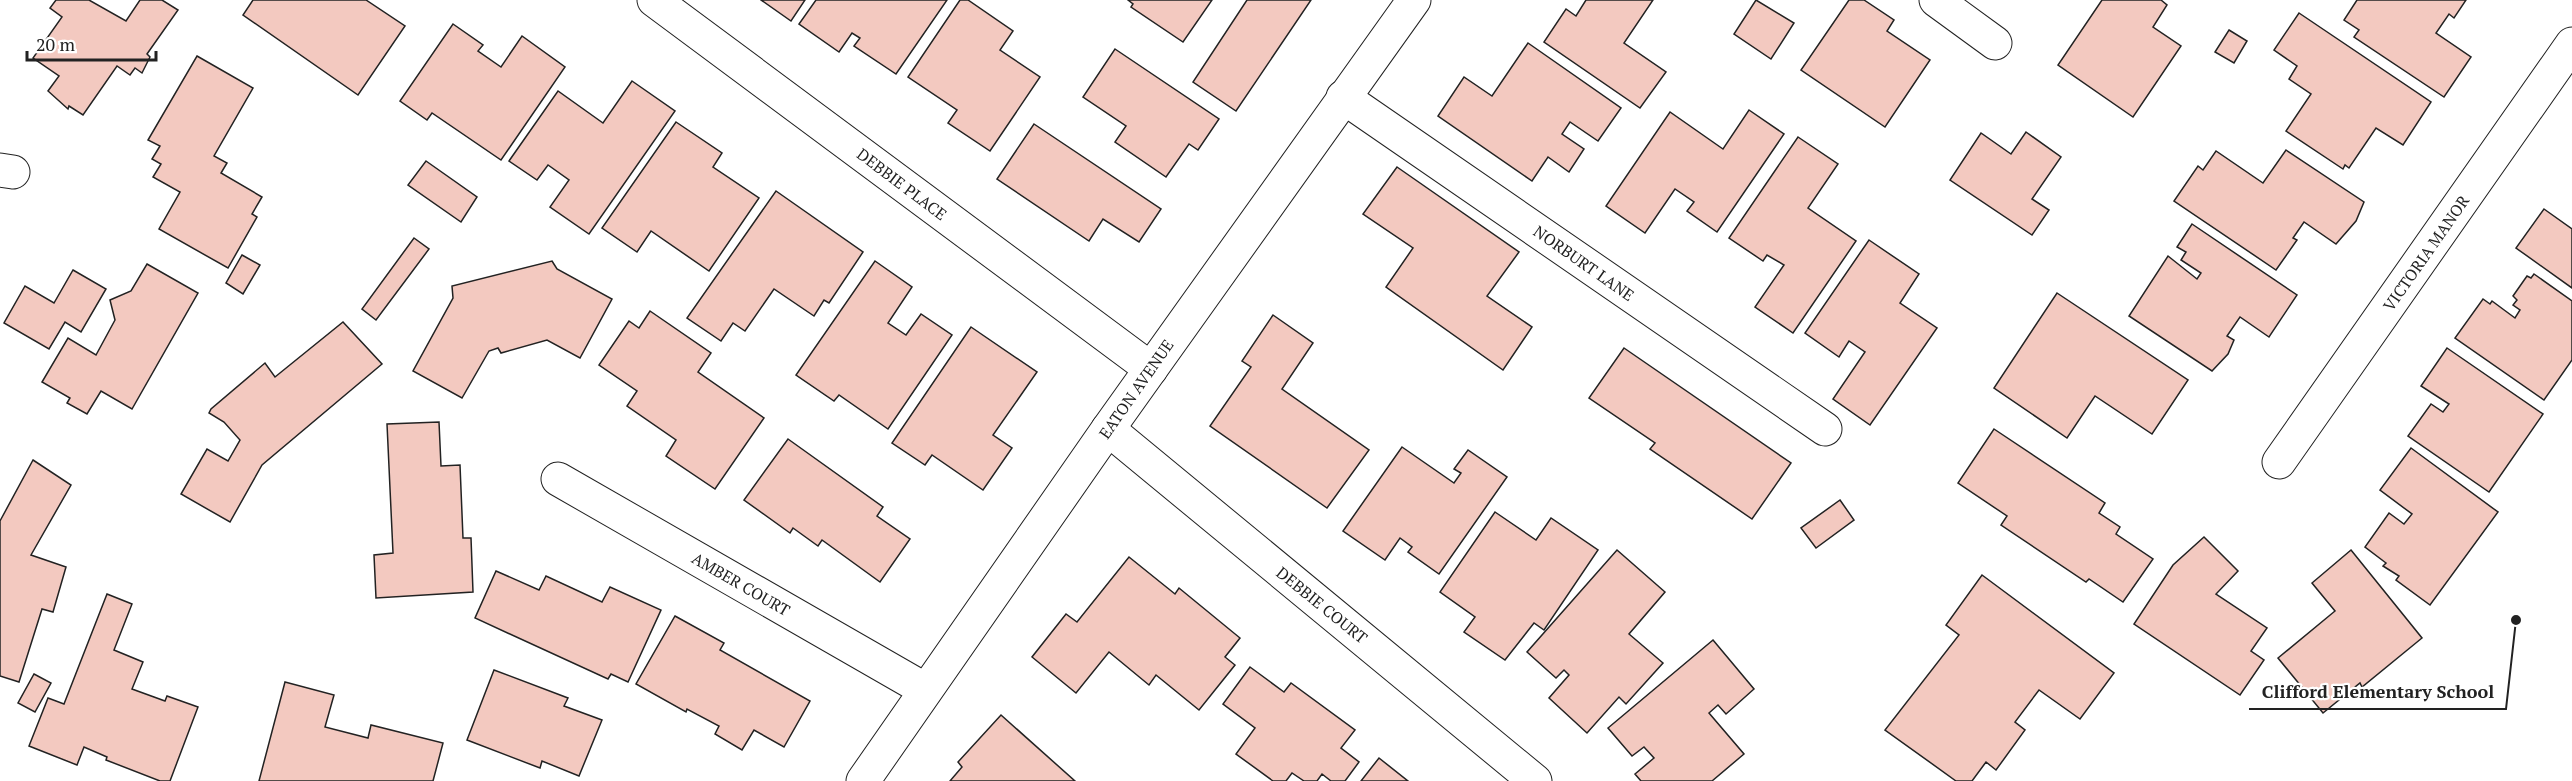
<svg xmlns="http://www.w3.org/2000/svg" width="2572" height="781" viewBox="0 0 2572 781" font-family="'PT Serif',serif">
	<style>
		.building { fill: #f3c9c0; stroke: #222; stroke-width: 1.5 }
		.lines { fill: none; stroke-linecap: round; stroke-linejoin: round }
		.minor-casing { stroke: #222; stroke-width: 35 }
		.minor { stroke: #fff; stroke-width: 33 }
		.labels { text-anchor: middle; stroke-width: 4.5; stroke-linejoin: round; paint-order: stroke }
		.street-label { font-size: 16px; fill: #222; stroke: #fff }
		.leader { fill: none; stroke: #222; stroke-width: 2 }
		.callout-dot { fill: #222; stroke: #fff; stroke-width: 2 }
		.callout-label { font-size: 18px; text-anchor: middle; font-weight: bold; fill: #222; stroke: #fff; stroke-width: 4.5; stroke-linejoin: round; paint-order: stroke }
	</style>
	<rect width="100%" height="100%" fill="#fff"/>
	<g class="building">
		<polygon points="56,0 89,0 126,21 140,0 162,0 178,10 147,54 150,57 142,73 135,68 130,75 117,66 83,115 69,106 68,109 48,91 59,76 33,58 62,17 50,8"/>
		<polygon points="253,0 366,0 405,26 358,95 243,15"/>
		<polygon points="761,0 805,0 791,21"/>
		<polygon points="816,0 947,0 896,74 854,46 860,38 852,33 839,52 799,24"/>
		<polygon points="960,0 968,0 1013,31 1000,50 1040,77 990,151 948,123 957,110 908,77"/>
		<polygon points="1128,0 1212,0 1183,42 1131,7 1133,4"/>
		<polygon points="1247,0 1311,0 1236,111 1193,82"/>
		<polygon points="1586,0 1653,0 1624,43 1666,72 1640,108 1544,42 1566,9 1576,16"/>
		<polygon points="1756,0 1794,23 1771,59 1734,34"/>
		<polygon points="1849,0 1864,0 1894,20 1887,31 1930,60 1885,127 1801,70"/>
		<polygon points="2102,0 2161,0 2167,5 2153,27 2181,46 2133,117 2058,65"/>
		<polygon points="2357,0 2466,0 2454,18 2449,14 2436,33 2471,57 2444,97 2354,37 2359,30 2344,20"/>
		<polygon points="2299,13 2431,102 2403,145 2376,128 2349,168 2345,165 2343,169 2286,131 2311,94 2289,79 2297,66 2274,50"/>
		<polygon points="453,24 483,45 478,51 501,67 522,36 565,67 501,160 432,113 427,120 400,101"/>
		<polygon points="2229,30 2247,41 2234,63 2215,52"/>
		<polygon points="1528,43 1621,108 1598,141 1570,122 1562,134 1584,149 1569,172 1548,157 1532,181 1438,116 1464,77 1492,96"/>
		<polygon points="1115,49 1219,119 1198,150 1189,144 1166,177 1115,142 1126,126 1083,97"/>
		<polygon points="197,56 253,88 214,156 227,163 221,173 262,197 252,214 257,217 228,268 159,229 180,192 153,177 161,164 152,159 160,146 148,140"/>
		<polygon points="632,81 675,111 589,234 550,207 569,180 548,165 537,180 509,161 558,91 603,123"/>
		<polygon points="1749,110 1784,134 1717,232 1687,211 1694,202 1675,189 1645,233 1606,206 1670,112 1723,149"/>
		<polygon points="676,122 722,153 713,167 759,198 709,271 651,231 637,252 602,228"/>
		<polygon points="1034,124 1161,209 1139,242 1103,219 1089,241 997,179"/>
		<polygon points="2026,132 2061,157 2032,199 2049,210 2032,235 1950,180 1981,133 2011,154"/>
		<polygon points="1798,137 1838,164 1808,208 1856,241 1793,333 1755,307 1784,265 1767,255 1763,261 1729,238"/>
		<polygon points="2286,150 2364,202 2356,221 2336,244 2304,222 2293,238 2297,240 2276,270 2174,201 2198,166 2203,170 2216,151 2263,183"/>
		<polygon points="426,161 477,197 461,222 408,185"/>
		<polygon points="1397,167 1519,252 1487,296 1532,327 1503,370 1386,287 1413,248 1363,214"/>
		<polygon points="776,191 863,252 829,303 824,300 814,316 774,289 745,331 733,323 721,341 687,318"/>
		<polygon points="2544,209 2572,229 2572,288 2516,248"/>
		<polygon points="2192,224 2297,295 2269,337 2240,317 2227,336 2234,340 2228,354 2212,371 2129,316 2168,256 2197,279 2201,273 2181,260 2186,252 2177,247"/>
		<polygon points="414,238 429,249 376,320 362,309"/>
		<polygon points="1869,240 1919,274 1900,303 1937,328 1870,425 1833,399 1865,352 1849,341 1839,357 1805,333"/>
		<polygon points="242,255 260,265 243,294 226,283"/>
		<polygon points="552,261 557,269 612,299 580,358 547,340 501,353 498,348 489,351 462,398 413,371 453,298 452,286"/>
		<polygon points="875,261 912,287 888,323 906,335 921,314 952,335 888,429 839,395 834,401 796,375"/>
		<polygon points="147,264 198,293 132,409 101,391 87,414 67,403 70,398 42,382 68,338 96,355 115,320 110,300 131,291"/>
		<polygon points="73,270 106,289 81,332 65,322 49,349 4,323 25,286 54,303"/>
		<polygon points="2534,274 2572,301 2572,360 2544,400 2455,338 2483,299 2490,304 2492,301 2515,318 2520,310 2513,305 2517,300 2513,296 2527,276 2531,278"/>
		<polygon points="2057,293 2188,380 2152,434 2095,396 2067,438 1994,388"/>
		<polygon points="650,311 711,353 698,372 764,418 715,489 666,456 676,440 627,406 637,391 599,365 629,321 639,328"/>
		<polygon points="1273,315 1313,343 1282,389 1369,450 1327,508 1210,426 1251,367 1242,361"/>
		<polygon points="343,322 382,364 262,465 230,522 181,494 207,449 228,461 240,440 224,422 209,413 211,409 265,363 275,377"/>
		<polygon points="971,327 1037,372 993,435 1012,448 983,490 932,455 925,465 892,443"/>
		<polygon points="1624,348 1791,463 1752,519 1650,449 1655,443 1589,398"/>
		<polygon points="2447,348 2543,414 2489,492 2408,436 2431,404 2443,412 2449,404 2421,386"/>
		<polygon points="439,422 441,466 460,465 463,538 471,538 473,592 376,598 374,555 393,553 387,424"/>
		<polygon points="1994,429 2105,503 2099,513 2120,527 2116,534 2153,559 2123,602 2089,579 2086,582 2001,525 2007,516 1958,483"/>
		<polygon points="788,439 883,507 877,516 910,539 880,582 822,540 818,546 793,528 790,533 744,500"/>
		<polygon points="1402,447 1454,483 1461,473 1454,469 1468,450 1507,477 1439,574 1408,552 1412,547 1400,538 1385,560 1343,531"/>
		<polygon points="2411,448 2498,512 2430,605 2396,580 2399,576 2383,566 2386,563 2365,547 2389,513 2404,524 2412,514 2380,490"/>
		<polygon points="33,460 71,485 31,555 66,567 53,612 42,609 19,682 0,676 0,521"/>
		<polygon points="1840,500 1854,520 1816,548 1801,528"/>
		<polygon points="1495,512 1536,540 1551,518 1598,550 1544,630 1534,623 1505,660 1464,632 1475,617 1440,592"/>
		<polygon points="2204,537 2238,571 2216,594 2267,628 2251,651 2264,660 2240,695 2134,624 2173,565"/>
		<polygon points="1617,550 1665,592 1629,634 1663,663 1626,704 1619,697 1587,733 1549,698 1569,675 1564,670 1556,678 1527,652"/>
		<polygon points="2351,550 2422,638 2362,687 2360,683 2323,713 2278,658 2335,611 2312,583"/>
		<polygon points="1129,557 1175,594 1179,588 1240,638 1225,657 1235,665 1199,710 1156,675 1149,685 1109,652 1076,693 1032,657 1066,614 1077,622"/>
		<polygon points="496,571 539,590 546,576 602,602 610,587 661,610 628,682 611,674 608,679 475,618"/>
		<polygon points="1982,575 2114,673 2080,719 2039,690 2015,722 2025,730 1996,770 1986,762 1972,781 1956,781 1885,730 1959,635 1946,625"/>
		<polygon points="107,594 132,604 114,650 143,662 132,689 165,701 167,696 198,707 170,781 160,781 106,760 107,757 84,747 77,765 29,746 48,698 64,704"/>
		<polygon points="675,616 724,643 720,650 810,701 784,747 754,730 742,750 715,734 719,726 687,709 686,712 636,684"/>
		<polygon points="1713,640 1754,689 1726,714 1718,705 1709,713 1744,754 1712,781 1641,781 1635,774 1654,758 1644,747 1632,756 1608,728"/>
		<polygon points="1250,667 1284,692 1291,683 1355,730 1341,748 1359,762 1345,781 1331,781 1322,774 1317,781 1304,781 1292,773 1286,781 1273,781 1236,754 1255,728 1223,704"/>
		<polygon points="494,670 568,698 564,706 602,720 579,776 542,761 540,768 467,740"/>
		<polygon points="34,674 51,683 35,712 18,703"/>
		<polygon points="285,682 334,695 325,727 368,738 371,725 443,743 433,781 259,781"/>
		<polygon points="1001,715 1075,781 950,781 962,767 958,762"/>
		<polygon points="1379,758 1408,781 1361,781"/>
	</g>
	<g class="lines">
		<defs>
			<g id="minor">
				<polyline points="654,0 1151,369"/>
				<polyline points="1936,0 1995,43"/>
				<polyline points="1343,97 1825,429"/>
				<polyline points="0,170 13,172"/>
				<polyline points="1108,429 1535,781"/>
				<polyline points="2279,462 2572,44"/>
				<polyline points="558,479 924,689"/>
				<polyline points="863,781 1108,429 1414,0"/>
			</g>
		</defs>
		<use href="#minor" class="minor-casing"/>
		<use href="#minor" class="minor"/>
	</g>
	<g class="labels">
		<g class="street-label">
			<text transform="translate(902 184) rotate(37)" y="6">DEBBIE PLACE</text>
			<text transform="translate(2426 253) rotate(-55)" y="6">VICTORIA MANOR</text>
			<text transform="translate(1584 263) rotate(35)" y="6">NORBURT LANE</text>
			<text transform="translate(1136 389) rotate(-55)" y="6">EATON AVENUE</text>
			<text transform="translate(741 584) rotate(30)" y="6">AMBER COURT</text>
			<text transform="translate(1322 605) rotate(39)" y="6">DEBBIE COURT</text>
		</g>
	</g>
	<path class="leader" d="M2516 620L2506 709H2249"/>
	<circle class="callout-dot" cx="2516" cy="620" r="6"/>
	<g class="callout-label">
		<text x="2378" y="698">Clifford Elementary School</text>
	</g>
	<path d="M27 51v9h129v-9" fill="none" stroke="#222222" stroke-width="3"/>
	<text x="36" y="51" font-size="18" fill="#222222" stroke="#ffffff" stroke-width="4.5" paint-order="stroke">20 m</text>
</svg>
